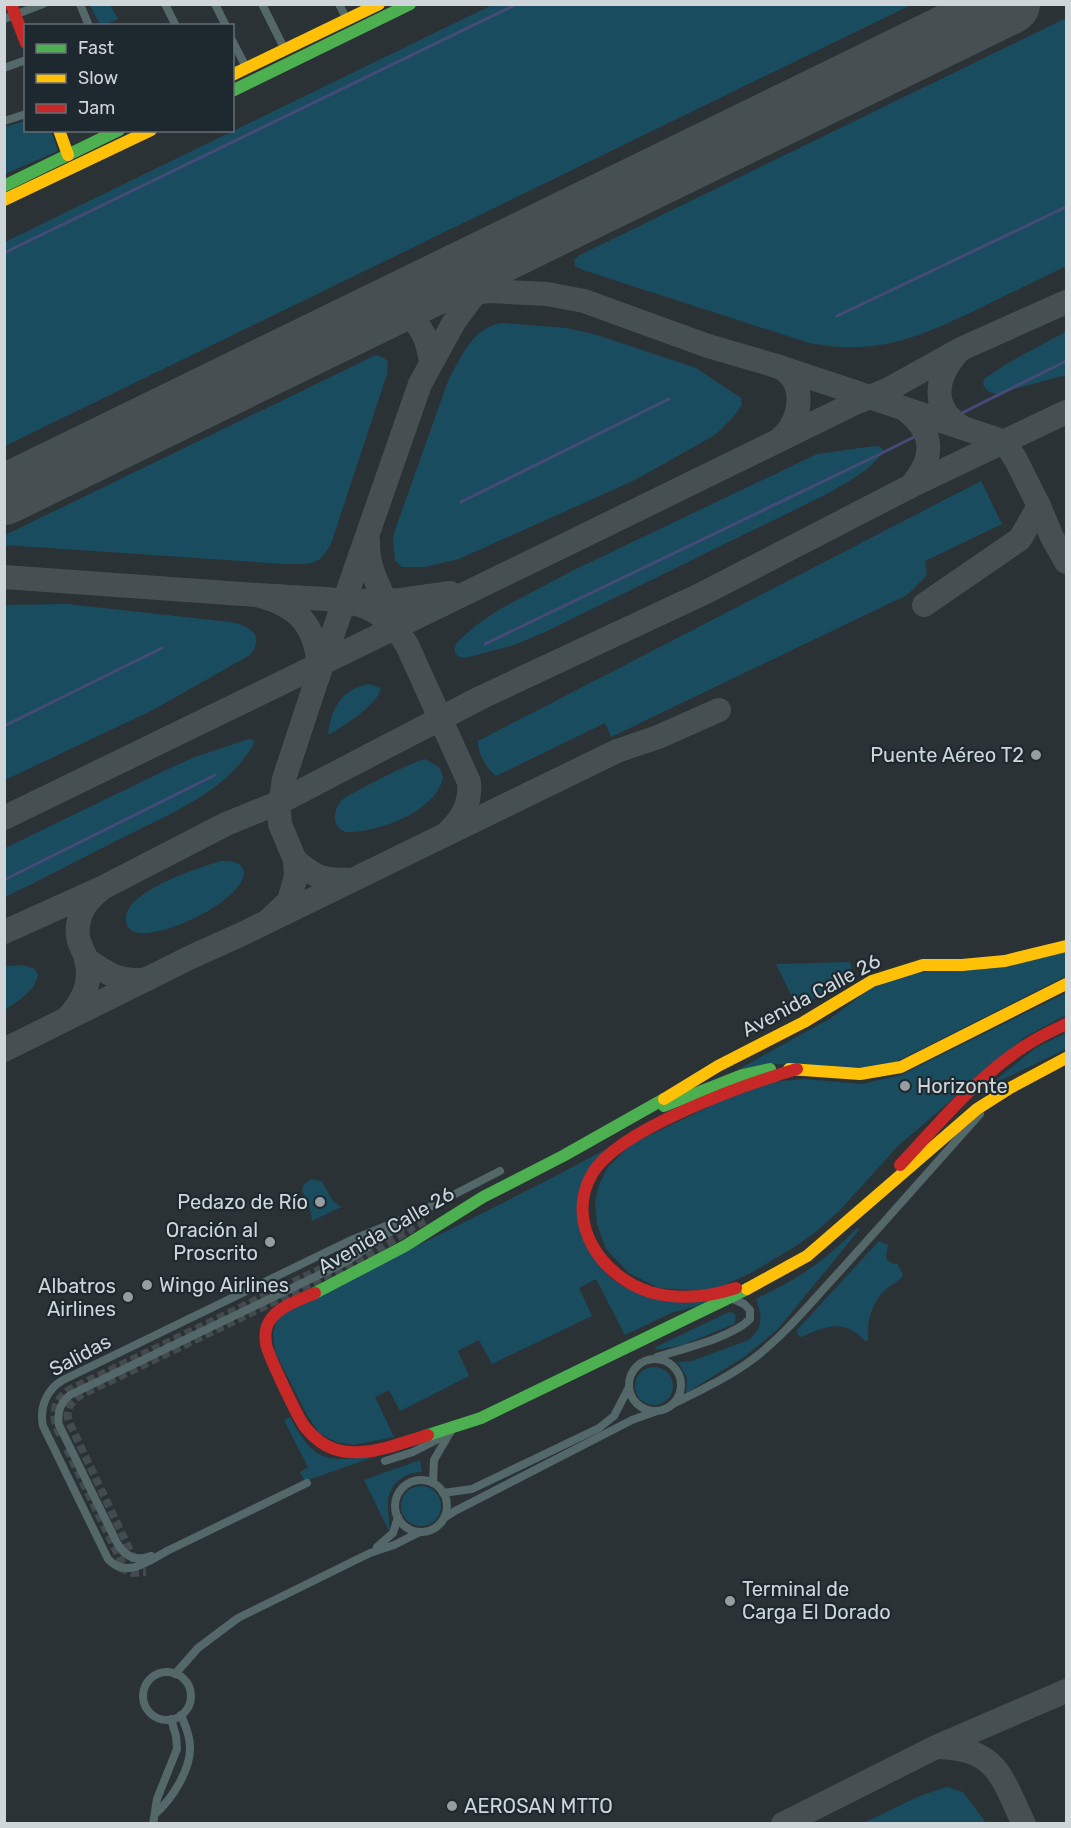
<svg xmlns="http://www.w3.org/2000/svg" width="1071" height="1828" viewBox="0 0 1071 1828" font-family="Rubik,sans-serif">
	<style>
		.green { fill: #1a4c60 }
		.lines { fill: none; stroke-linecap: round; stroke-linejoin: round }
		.stream { stroke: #444b77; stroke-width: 3 }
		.taxiway { stroke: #465052; stroke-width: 24 }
		.runway { stroke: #465052; stroke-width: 60 }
		.street-tunnel { stroke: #444b4e; stroke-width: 8; stroke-dasharray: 8 4; stroke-linecap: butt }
		.street { stroke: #546769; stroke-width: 8 }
		.fast { stroke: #4caf50; stroke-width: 12 }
		.slow { stroke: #ffc107; stroke-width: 12 }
		.jam { stroke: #c62828; stroke-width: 12 }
		.street-bridge { stroke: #546769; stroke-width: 8 }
		.poi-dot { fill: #969da0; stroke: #1e292f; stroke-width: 2 }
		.labels { text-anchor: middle; stroke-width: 4.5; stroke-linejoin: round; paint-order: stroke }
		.poi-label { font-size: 20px; fill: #cfd6d9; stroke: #1e292f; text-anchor: end }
		.street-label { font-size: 20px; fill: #cfd6d9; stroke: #1e292f }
	</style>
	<rect width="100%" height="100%" fill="#2b3235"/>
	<g class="green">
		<polygon points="90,5 110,5 118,19 105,25 100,25"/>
		<polygon points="492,5 911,5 5,446 5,242"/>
		<path d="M 1066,18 L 1066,266 C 1038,280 1009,294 980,308 C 920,337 878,356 809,343 L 583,270 L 575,266 L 574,260 L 580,255 Z"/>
		<polygon points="25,121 26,130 51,131 58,151 5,174 5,127"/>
		<path d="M 502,323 L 567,328 L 597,335 L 696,368 L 741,398 L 742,405 L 734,416 L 715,435 L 635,480 L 459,559 L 425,567 L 402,567 L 395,560 L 393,541 L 394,533 L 448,381 C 461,357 473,327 502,323 Z"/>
		<path d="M 1066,332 L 1066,375 L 996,394 L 989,392 L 983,385 L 984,379 C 1010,361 1038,346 1066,332 Z"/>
		<path d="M 376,355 L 384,358 L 388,362 L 387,374 L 332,541 C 320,567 311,564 285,564 L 5,545 L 5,535 Z"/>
		<path d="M 875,446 L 881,447 L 883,450 C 876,468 843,484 827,494 L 543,633 L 511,646 L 465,658 L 459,657 L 455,653 L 455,647 L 458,641 L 478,624 L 500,609 L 574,570 L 817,454 Z"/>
		<path d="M 981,481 L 1002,524 L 925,561 L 927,575 L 907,595 L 611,737 L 605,723 L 496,776 C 487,770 477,751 478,741 Z"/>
		<path d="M 67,604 L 230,622 C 249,626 266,634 250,655 L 153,710 L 5,780 L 5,605 Z"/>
		<path d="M 370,684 L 381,688 C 380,702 343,727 330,734 L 328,734 C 332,706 342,689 370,684 Z"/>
		<path d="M 249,739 L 253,740 L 254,743 C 226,795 161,817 112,843 C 76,861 41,880 5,897 L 5,848 L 164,771 L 192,758 Z"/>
		<path d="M 425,759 L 440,768 L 443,778 C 436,809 389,827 362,831 C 354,832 346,834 340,829 C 331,821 335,808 342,800 C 349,794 416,760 425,759 Z"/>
		<path d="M 221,861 C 231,861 240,861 244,871 C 245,901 160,940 135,932 C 128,930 126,925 126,918 C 128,890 198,868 221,861 Z"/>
		<polygon points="1066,951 1066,976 896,1062 877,1068 774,1064 739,1069 831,1018 867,991 899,976"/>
		<polygon points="850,962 853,974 798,1009 776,964"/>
		<path d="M 23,965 L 35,969 L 38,975 C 35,992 17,1001 5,1010 L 5,966 Z"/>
		<polygon points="1066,993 1066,1015 1025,1037 899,1145 839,1211 818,1230 796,1246 753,1272 718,1288 703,1291 659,1288 629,1273 606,1249 597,1224 595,1202 599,1185 608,1167 631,1144 759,1083 805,1079 862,1084 901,1075"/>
		<polygon points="1066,1033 1066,1049 987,1087 1037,1047"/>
		<path d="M 606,1149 L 579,1197 L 605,1272 L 613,1280 L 624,1287 L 728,1298 L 671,1313 L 625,1335 L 596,1279 L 579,1288 L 592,1316 L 492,1364 L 479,1340 L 458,1351 L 469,1376 L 400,1411 L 389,1390 L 375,1397 L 394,1437 L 353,1445 L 336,1442 L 319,1433 L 307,1415 L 275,1352 L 273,1333 L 278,1317 C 386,1259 498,1208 606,1149 Z"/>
		<polygon points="312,1179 322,1182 333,1201 341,1207 312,1221 310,1208 302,1190 304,1184"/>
		<path d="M 857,1228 L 859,1230 L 777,1330 L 744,1357 L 686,1393 L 687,1378 L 678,1362 L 692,1361 L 749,1340 C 764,1327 762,1316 756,1299 C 799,1278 823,1263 857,1228 Z"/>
		<path d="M 879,1241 L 888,1245 L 886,1255 L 887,1260 L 894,1264 L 897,1263 L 903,1275 C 899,1282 891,1284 885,1290 C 871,1303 867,1322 868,1340 L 865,1341 C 844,1318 826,1326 801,1337 L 798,1335 L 797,1330 Z"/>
		<polygon points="729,1312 734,1313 736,1317 734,1324 683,1345 655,1350 656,1347"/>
		<circle cx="654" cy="1386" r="19"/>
		<path d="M 290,1417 C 316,1467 329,1461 380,1455 L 305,1481 L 300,1472 L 308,1467 L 284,1420 Z"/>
		<path d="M 420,1460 L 422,1472 C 405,1472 390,1483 388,1501 C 387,1511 390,1520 389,1531 L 364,1480 Z"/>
		<circle cx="421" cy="1506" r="20"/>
		<polygon points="947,1787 963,1792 986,1823 863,1823 922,1795"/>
	</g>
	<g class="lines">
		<g class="stream">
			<polyline points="4,253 517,4"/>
			<polyline points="837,316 1066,207"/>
			<polyline points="461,502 669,399"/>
			<polyline points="485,644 878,455 1066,361"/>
			<polyline points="4,726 162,648"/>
			<polyline points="4,880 215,775"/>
		</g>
		<g class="taxiway">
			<polyline points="394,305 490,291 547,294 584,301 708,346 773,365 996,439 1007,446 1016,460 1039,506 1052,537 1066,562"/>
			<path d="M 383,310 C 389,313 395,314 402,315 C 423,321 428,343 431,362"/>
			<path d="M 958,352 C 936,376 930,407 960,426"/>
			<path d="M 777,366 C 807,378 803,419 782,437"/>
			<path d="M 907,411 C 936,435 934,458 911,486"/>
			<path d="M 368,541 C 367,567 380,590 391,612"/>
			<path d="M 4,577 L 257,595 C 298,606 315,624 319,666"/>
			<path d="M 257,595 C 274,596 291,597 308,598 C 353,600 382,604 407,645 L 469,782 C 471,801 463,818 449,831"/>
			<polyline points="359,601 401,600 450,593"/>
			<polyline points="924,605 1020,539 1039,506"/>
			<path d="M 4,818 C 288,682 570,542 853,404 L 889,389 L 961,349 L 1066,302"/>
			<path d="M 295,860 C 317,879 323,880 352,880"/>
			<polyline points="268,921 289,901 296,876 295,860 280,824 279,811 284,779 315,685 420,384 454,322 476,292 523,252 566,221"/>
			<polyline points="4,932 104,887 226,824 280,802 482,697 704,593 911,486 1066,412"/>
			<path d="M 86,959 C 106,973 122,984 147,979"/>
			<path d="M 69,1016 C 84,1000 92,981 86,959 C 85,953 81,948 79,941 C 74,922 83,903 99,891"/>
			<polyline points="4,1050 191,957 242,934 617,751 658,737 719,710"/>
			<path d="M 939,1747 C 998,1749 1001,1777 1024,1824"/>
			<polyline points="783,1824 936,1747 1066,1691"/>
		</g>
		<polyline class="runway" points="4,495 1010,4"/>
		<g class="street-tunnel">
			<polyline points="407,1230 425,1221"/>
			<polyline points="350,1244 410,1226"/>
			<path d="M 60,1435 C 51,1417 52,1402 69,1390 L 354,1253"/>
			<polyline points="67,1449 121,1561 131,1569"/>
			<path d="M 135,1561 L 69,1422 C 65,1410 70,1402 81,1395 L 354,1263 L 412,1229"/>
			<polyline points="120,1568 133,1573 146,1572"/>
		</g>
		<g class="street">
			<polyline points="80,4 89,26"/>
			<polyline points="165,4 176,26"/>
			<polyline points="215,4 226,26"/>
			<polyline points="262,4 285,50"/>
			<polyline points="339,4 347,20"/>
			<polyline points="4,19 43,4"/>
			<polyline points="232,40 247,69"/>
			<polyline points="4,68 26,60"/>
			<polyline points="4,121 26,114"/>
			<polyline points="420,1212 500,1171"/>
			<path d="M 657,1357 C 682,1349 733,1337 750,1319 L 750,1310 L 744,1304 L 731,1298"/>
			<circle cx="655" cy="1385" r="26"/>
			<path d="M 673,1404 C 701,1390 729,1377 753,1359 C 786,1334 812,1301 840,1271 C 887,1219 933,1167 980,1114"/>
			<polyline points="385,1461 413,1452 450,1433"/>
			<circle cx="421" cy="1506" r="26"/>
			<polyline points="433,1483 434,1460 448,1436"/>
			<polyline points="443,1493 472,1489 599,1428 614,1416 628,1389"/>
			<polyline points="444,1518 455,1511 632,1420 657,1411"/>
			<polyline points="377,1547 393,1533 398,1517"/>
			<polyline points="167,1551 307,1483"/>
			<circle cx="167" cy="1696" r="24"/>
			<polyline points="175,1674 198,1648 238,1618 370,1553 394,1545 420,1532"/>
			<path d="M 156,1813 C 172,1799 191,1769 190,1747 C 190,1735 185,1725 181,1715"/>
			<polyline points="153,1824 157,1799 177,1749 176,1736 171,1719"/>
		</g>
		<g class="fast">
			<polyline points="232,91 410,4"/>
			<polyline points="4,186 119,130"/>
			<polyline points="664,1106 742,1075 770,1069"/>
			<polyline points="315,1293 405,1246 483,1197 563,1156 664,1099"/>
			<polyline points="428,1435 481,1418 747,1289"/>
		</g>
		<g class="slow">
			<polyline points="232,75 379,4"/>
			<polyline points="59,130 68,155"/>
			<polyline points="4,200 151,130"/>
			<polyline points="789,1069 860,1074 901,1067 1066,984"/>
			<polyline points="664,1099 718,1066 804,1022 872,981 923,965 962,965 1005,961 1066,946"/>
			<polyline points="747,1289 807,1256 977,1109 1010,1088 1066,1058"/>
		</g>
		<g class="jam">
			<polyline points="11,4 26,43"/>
			<path d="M 900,1165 C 939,1124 976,1077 1025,1046 C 1038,1037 1052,1031 1066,1024"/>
			<path d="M 736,1288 C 709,1297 678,1300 650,1292 C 602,1277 564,1223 592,1174 C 618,1129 746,1084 797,1069"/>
			<path d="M 315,1293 C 300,1300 277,1307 269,1322 C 265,1328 265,1337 266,1344 C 268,1355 298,1418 305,1427 C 313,1437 322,1445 334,1449 C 364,1459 398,1444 428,1435"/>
		</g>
		<g class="street-bridge">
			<path d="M 167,1551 C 149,1561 126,1579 108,1559 L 43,1426 C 39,1407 47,1389 63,1380 L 349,1241 L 420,1212"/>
			<path d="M 151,1556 C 136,1562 125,1557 117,1543 L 59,1425 C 57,1412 60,1403 70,1395 L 346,1262 L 405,1222"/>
		</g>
	</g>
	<g class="poi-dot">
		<circle cx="1036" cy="755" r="6"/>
		<circle cx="905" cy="1086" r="6"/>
		<circle cx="320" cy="1202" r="6"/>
		<circle cx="270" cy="1242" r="6"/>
		<circle cx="147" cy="1285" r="6"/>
		<circle cx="128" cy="1297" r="6"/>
		<circle cx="730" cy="1601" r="6"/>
		<circle cx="452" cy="1806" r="6"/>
	</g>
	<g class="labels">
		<g class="poi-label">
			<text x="1024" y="762">Puente Aéreo T2</text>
			<text x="917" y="1093" text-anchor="start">Horizonte</text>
			<text x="308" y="1209">Pedazo de Río</text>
			<text x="258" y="1237">Oración al<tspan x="258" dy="23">Proscrito</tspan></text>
			<text x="159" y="1292" text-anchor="start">Wingo Airlines</text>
			<text x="116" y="1293">Albatros<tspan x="116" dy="23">Airlines</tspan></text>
			<text x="742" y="1596" text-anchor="start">Terminal de<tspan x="742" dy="23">Carga El Dorado</tspan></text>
			<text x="464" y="1813" text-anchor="start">AEROSAN MTTO</text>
		</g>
		<g class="street-label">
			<text transform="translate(811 995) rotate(-28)" y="7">Avenida Calle 26</text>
			<text transform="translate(386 1230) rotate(-30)" y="7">Avenida Calle 26</text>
			<text transform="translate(80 1355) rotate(-28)" y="7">Salidas</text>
		</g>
	</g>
	<rect width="1071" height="1828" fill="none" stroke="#cfd6d9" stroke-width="12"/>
	<rect x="24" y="24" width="210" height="108" fill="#1e292f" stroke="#656e73" stroke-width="1.5"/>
	<rect x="36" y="44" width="30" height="9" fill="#4caf50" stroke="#656e73" stroke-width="1.5"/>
	<text x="78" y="54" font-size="18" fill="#cfd6d9">Fast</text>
	<rect x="36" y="74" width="30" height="9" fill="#ffc107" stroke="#656e73" stroke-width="1.5"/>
	<text x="78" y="84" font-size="18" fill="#cfd6d9">Slow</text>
	<rect x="36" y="104" width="30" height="9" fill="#c62828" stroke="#656e73" stroke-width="1.5"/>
	<text x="78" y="114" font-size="18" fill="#cfd6d9">Jam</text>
</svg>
